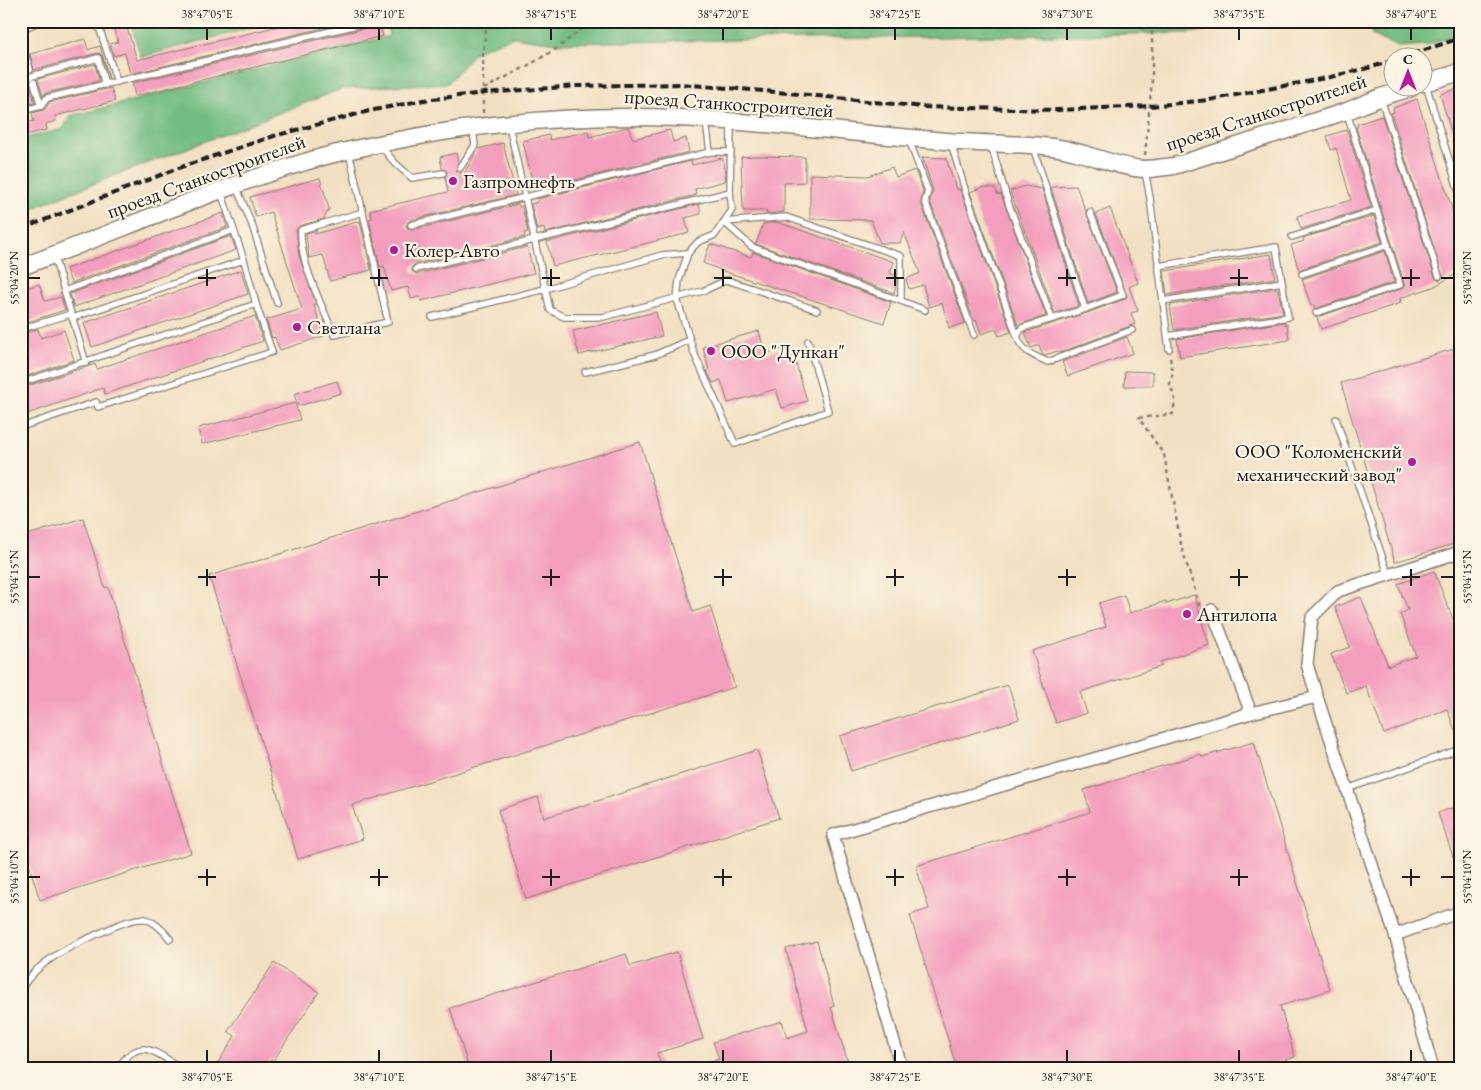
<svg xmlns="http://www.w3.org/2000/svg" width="1481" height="1090" viewBox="0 0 1481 1090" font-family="'EB Garamond',serif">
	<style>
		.forest { fill: #72bc82; stroke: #476c4f }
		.building { fill: #f49ebd }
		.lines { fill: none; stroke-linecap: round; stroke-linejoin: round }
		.lane-casing { stroke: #877e6f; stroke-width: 8 }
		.street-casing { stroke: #877e6f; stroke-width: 14 }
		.secondary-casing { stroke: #877e6f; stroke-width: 19 }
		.path { stroke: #877e6f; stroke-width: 2.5; stroke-dasharray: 4 4; stroke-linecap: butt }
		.lane { stroke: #fff; stroke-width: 5.5 }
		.street { stroke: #fff; stroke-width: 11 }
		.secondary { stroke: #fff; stroke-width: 16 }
		.rail { stroke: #1c1c1c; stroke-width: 4; stroke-dasharray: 8 4; stroke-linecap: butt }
		.ticks { fill: none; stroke: #1c1c1c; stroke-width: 2 }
		.poi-dot { fill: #b5179e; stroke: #fcf5e5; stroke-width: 2 }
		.labels { text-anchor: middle; stroke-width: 4.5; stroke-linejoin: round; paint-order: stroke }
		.street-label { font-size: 20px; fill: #1c1c1c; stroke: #fcf5e5 }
		.poi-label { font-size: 20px; fill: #1c1c1c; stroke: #fcf5e5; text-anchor: start }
		.neatline { fill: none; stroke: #1c1c1c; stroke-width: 2 }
		.ticks-label { font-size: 12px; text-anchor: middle; fill: #1c1c1c }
	</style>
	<rect width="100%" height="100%" fill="#fcf5e5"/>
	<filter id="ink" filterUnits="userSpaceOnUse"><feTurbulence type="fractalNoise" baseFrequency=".02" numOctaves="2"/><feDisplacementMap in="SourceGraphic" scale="10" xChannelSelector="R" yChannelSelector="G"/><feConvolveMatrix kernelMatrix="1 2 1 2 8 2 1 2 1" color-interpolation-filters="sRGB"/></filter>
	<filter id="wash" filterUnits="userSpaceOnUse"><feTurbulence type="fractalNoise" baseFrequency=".0096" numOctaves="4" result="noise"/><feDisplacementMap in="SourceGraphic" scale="20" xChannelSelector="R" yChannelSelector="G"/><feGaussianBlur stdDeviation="1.12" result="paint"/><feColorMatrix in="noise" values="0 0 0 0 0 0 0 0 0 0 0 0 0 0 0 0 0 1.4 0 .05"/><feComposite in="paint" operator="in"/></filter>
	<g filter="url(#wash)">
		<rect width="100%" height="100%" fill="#f2e0c2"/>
		<g class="forest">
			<polygon points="130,21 137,21 148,28 173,33 226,21 278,21 141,57"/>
			<polygon points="387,21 1260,21 1191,33 556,43 513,37 476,51 448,83 342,89 62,196 21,214 21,139 63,129 70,116 389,36"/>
			<polygon points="1370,21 1460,21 1460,33 1427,45 1398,47 1372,35"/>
		</g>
		<g id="blocks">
			<g class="building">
				<polygon points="111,21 125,21 137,60 300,21 352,21 130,74 125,53 114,56 110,44 118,42"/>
				<polygon points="379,21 383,36 135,96 132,83 375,26"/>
				<polygon points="85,39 88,50 100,46 109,79 102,56 99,53 34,70 30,54"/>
				<polygon points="95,64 99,81 46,93 43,96 38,79"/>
				<polygon points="29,82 35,103 30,104 29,102 21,104 21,84"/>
				<polygon points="111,88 115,101 55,116 56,121 46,124 47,130 21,136 21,124 34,121 32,113 44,110 50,102"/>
				<polygon points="1460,88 1460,150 1457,151 1440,94"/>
				<polygon points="1417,99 1460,234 1460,272 1433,287 1400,298 1401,303 1321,329 1317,317 1401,289 1405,286 1356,127 1358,127 1357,124 1382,116 1435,277 1439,281 1443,277 1391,113 1394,112 1393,108"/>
				<polygon points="628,127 633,139 670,130 673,142 686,138 689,152 534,190 523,141 549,135 550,140 588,131 589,137"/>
				<polygon points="1347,130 1371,207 1301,229 1297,216 1351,200 1336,148 1331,150 1327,136"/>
				<polygon points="503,143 516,195 410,220 406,226 408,229 412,230 518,204 519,207 522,206 528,232 524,233 525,237 415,264 412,267 412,271 417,274 527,247 534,273 421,301 420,297 411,299 408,287 391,291 384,266 380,267 369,219 372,218 370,210 448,192 445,177 447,172 442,168 440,157 456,153 458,162 456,170 461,173 462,177 478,149"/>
				<polygon points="756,156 805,157 805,182 784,183 784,212 766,214 767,211 743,211 741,157"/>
				<polygon points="922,157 946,158 956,189 959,189 962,194 1011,332 999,336 996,329 981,334 976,320 974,321 930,201 933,190"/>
				<polygon points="722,158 726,172 725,181 695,189 696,195 545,233 544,228 537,230 531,204 538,202 537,199 691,161 692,165"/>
				<polygon points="892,167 896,177 915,170 923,191 921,203 965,323 949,328 942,303 929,307 923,285 909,289 906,279 920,273 904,232 900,243 880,243 871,220 810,219 810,174 868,176"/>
				<polygon points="320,178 329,209 324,219 299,226 296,230 299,256 316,304 314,305 324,336 280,350 275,337 272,338 266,320 302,309 271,212 256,217 250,197"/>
				<polygon points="1025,186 1042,189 1079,306 1055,313 1010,191"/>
				<polygon points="1076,186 1117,292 1088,303 1052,191 1052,187"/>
				<polygon points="983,187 995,188 998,195 1001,194 1046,316 1018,325 970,192"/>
				<polygon points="699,204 701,214 685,218 689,233 553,266 547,242"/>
				<polygon points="1110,208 1138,283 1129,287 1138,311 1131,313 1135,324 1059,353 1058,351 1045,355 1042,354 1039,345 1031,348 1025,332 1087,313 1125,299 1127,296 1096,214"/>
				<polygon points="223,213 227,227 71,283 66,269"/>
				<polygon points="1374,216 1382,242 1299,270 1291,245 1304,241 1303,238"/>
				<polygon points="360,221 371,270 330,281 323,255 309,258 306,233 317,230 315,234"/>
				<polygon points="777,222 894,262 890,273 896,276 896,285 894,293 756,244 763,224"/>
				<polygon points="231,236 236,250 74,307 70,294 75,292"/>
				<polygon points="710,244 751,257 753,252 891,302 884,323 726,272 703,263"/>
				<polygon points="1385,251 1394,282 1315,309 1314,305 1311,306 1302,279"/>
				<polygon points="1271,254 1275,278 1167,295 1164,271"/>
				<polygon points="241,270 248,294 92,347 84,323"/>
				<polygon points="39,284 45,301 61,297 65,310 21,324 21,290"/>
				<polygon points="1276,288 1278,289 1283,313 1174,330 1170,305"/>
				<polygon points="656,312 662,336 579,355 573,331"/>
				<polygon points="255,316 263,341 105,394 103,388 21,416 21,388 95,364 97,369"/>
				<polygon points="1285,322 1285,325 1287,324 1289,340 1180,357 1177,339"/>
				<polygon points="38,329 41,338 64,330 74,360 21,378 21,334"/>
				<polygon points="759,331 765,354 791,346 807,401 782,408 776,389 728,403 721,380 713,383 707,371 709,370 703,347"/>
				<polygon points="1127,337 1133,353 1068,376 1062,362"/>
				<polygon points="1460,347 1460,542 1395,562 1341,383"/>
				<polygon points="1125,371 1153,372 1153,386 1124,386"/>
				<polygon points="337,381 341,393 298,406 294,394"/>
				<polygon points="295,403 300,420 202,444 198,428"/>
				<polygon points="640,442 693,612 710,606 735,687 352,805 363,839 298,859 209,576"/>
				<polygon points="83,518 105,588 108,587 191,853 40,900 21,839 21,537"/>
				<polygon points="1434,571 1460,637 1459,741 1447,709 1384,734 1366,686 1346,693 1331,654 1350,647 1335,607 1361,597 1388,666 1416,656 1400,614 1408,610 1398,584"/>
				<polygon points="1124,595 1130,613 1166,601 1166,604 1194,595 1209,645 1160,662 1162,666 1080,692 1087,713 1056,723 1032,651 1106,627 1099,603"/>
				<polygon points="1008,685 1019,719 851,771 840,736"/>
				<polygon points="1254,742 1330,990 1280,1006 1295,1057 1258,1069 957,1069 910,915 929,909 916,866 1090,812 1084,790 1201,754 1202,757"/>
				<polygon points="757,750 779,818 526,899 498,810 538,797 544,818"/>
				<polygon points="1460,805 1460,870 1458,871 1438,813"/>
				<polygon points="817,941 834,1006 831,1007 850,1069 696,1069 696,1066 719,1059 713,1042 782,1021 787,1038 808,1031 786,949"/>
				<polygon points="677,952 703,1039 657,1053 662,1069 469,1069 450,1008 626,954 630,966"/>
				<polygon points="274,963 319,992 273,1061 271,1060 265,1069 214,1069 235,1036 228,1031"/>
			</g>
		</g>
	</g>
	<g filter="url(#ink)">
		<use href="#blocks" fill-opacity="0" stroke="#877e6f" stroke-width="1"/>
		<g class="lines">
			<defs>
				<g id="lane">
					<polyline points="97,21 117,82"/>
					<polyline points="21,42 30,69"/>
					<polyline points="21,79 98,58 105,85"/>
					<polyline points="34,82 41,106"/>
					<polyline points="1426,85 1460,195"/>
					<polyline points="1381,99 1439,276"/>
					<polyline points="21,111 41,106 47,98 374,21"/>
					<polyline points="731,123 730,192 732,210 715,235 698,242 688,253 679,280 677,299 694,353 735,444 828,411 808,341"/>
					<polyline points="509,125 550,310 564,317 603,317 703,291 727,280 817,310"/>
					<polyline points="909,140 928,191 925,201 974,335"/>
					<polyline points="951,143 966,193 1017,336"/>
					<polyline points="380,145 395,163 412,178 443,173"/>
					<polyline points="991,145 1009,205 1052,319"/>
					<polyline points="1033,147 1085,309 1123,295 1090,212"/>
					<path d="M 349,152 L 388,322 L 334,335 C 322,305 299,261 301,230 L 363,212"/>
					<polyline points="710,152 731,152"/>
					<polyline points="460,168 475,145 473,130"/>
					<polyline points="1145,171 1150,198 1169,349"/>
					<polyline points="236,186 252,225 277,303"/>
					<polyline points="724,222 786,217 901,256 901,301 925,310"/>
					<polyline points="724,222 752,247 901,301"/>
					<polyline points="411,225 710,152 706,121"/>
					<polyline points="1292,237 1377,210"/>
					<polyline points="54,257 86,363"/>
					<polyline points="1158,266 1276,247 1288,317 1168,336"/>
					<polyline points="416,269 730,192"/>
					<polyline points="1302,274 1388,245"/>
					<polyline points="64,291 234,230"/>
					<polyline points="1163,301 1282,282"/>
					<path d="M 1085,309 L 1022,328 L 1017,336 C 1021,351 1034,356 1048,362 L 1132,330"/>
					<polyline points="1316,313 1400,285 1347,113"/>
					<polyline points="432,317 545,289 662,255 688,253"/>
					<polyline points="72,318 244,260"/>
					<polyline points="21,329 71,314"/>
					<polyline points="585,372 655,355 689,340"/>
					<polyline points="21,383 256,304 244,260 221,192"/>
					<polyline points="1336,419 1388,574"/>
					<polyline points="21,427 96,402 98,407 272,352 256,304"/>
					<polyline points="1347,789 1460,749"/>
					<path d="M 21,989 C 38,960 73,945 102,932 C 114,927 126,920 139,919 C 151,917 163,930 170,939"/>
					<path d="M 117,1069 C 136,1041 147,1046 173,1063"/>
				</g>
				<g id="street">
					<polyline points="21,26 34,21"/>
					<polyline points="1212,610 1251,713"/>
					<polyline points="1317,697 1307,664 1312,617 1338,591 1460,552"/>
					<polyline points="1395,935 1433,1069"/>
					<polyline points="902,1069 833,835 1251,713 1317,697 1395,935 1460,912"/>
				</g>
				<g id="secondary">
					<polyline points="1424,83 1460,72"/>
					<path d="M 21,267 C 116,232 208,191 305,162 C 339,151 374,145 409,138 C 514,118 621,112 727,121 C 800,126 873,135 946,141 C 981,144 1017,143 1052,147 C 1083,150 1116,168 1144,169 C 1154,169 1164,167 1174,166 L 1347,111 L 1381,97 L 1411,88"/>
				</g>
			</defs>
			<use href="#lane" class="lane-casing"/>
			<use href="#street" class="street-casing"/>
			<use href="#secondary" class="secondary-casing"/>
			<g class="path">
				<polyline points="761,21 811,21"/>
				<polyline points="484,89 536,61 559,47 591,21 593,21"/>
				<polyline points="483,113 483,53 487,21"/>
				<polyline points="1145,155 1152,80 1152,21"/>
				<polyline points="1170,358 1173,372 1170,384 1175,399 1173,414 1139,418 1164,455 1182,549 1200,607"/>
			</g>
			<use href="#lane" class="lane"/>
			<use href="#street" class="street"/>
			<use href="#secondary" class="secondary"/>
			<g class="rail">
				<polyline points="1401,58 1460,38"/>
				<polyline points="21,229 184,166 274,136 369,111 424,100 484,93 577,86 680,84 788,93 924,107 1058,110 1150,106 1209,100 1326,78 1372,67 1394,60"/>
			</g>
		</g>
	</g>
	<path class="ticks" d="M 207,28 L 207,40M 379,28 L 379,40M 551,28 L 551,40M 723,28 L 723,40M 895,28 L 895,40M 1067,28 L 1067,40M 1239,28 L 1239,40M 1411,28 L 1411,40M 207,269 L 207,286M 379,269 L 379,286M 551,269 L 551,286M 723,269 L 723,286M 895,269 L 895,286M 1067,269 L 1067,286M 1239,269 L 1239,286M 1411,269 L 1411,286M 28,278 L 40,278M 198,278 L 216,278M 370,278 L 388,278M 542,278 L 560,278M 714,278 L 732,278M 886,278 L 904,278M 1058,278 L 1076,278M 1230,278 L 1248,278M 1402,278 L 1420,278M 1441,278 L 1454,278M 207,569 L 207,586M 379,569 L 379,586M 551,569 L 551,586M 723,569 L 723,586M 895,569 L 895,586M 1067,569 L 1067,586M 1239,569 L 1239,586M 1411,569 L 1411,586M 28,577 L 40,577M 198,577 L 216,577M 370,577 L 388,577M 542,577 L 560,577M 714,577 L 732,577M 886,577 L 904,577M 1058,577 L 1076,577M 1230,577 L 1248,577M 1402,577 L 1420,577M 1441,577 L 1454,577M 207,869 L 207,886M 379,869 L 379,886M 551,869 L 551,886M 723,869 L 723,886M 895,869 L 895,886M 1067,869 L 1067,886M 1239,869 L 1239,886M 1411,869 L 1411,886M 28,877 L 40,877M 198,877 L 216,877M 370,877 L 388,877M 542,877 L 560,877M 714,877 L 732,877M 886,877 L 904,877M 1058,877 L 1076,877M 1230,877 L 1248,877M 1402,877 L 1420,877M 1441,877 L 1454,877M 207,1050 L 207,1062M 379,1050 L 379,1062M 551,1050 L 551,1062M 723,1050 L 723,1062M 895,1050 L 895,1062M 1067,1050 L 1067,1062M 1239,1050 L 1239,1062M 1411,1050 L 1411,1062"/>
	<g class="poi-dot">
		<circle cx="453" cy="181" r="5"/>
		<circle cx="394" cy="250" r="5"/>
		<circle cx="297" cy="327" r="5"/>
		<circle cx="711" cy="351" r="5"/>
		<circle cx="1412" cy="462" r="5"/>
		<circle cx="1187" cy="614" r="5"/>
	</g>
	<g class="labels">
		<g class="street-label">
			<text transform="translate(729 103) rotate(4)" y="7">проезд Станкостроителей</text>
			<text transform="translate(1266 112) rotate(-18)" y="7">проезд Станкостроителей</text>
			<text transform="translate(206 176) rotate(-20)" y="7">проезд Станкостроителей</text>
		</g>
		<g class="poi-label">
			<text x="463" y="188">Газпромнефть</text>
			<text x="404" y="257">Колер-Авто</text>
			<text x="307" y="334">Светлана</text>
			<text x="721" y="358">ООО "Дункан"</text>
			<text x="1402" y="458" text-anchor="end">ООО "Коломенский<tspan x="1402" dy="23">механический завод"</tspan></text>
			<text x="1197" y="621">Aнтилопа</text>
		</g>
	</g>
	<rect width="1481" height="1090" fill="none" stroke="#fcf5e5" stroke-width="55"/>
	<g transform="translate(1408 72)"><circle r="24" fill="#fcf5e5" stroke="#a29e95"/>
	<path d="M0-4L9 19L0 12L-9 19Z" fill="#b5179e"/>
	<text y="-8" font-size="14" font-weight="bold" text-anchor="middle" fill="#1c1c1c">С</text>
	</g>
	<rect x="28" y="28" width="1426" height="1034" class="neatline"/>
	<g class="ticks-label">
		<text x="207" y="18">38°47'05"E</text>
		<text x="379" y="18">38°47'10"E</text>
		<text x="551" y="18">38°47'15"E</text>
		<text x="723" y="18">38°47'20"E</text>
		<text x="895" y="18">38°47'25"E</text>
		<text x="1067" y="18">38°47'30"E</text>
		<text x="1239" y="18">38°47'35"E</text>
		<text x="1411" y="18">38°47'40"E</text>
		<text transform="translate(14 278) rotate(-90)" y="4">55°04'20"N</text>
		<text transform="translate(1467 278) rotate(-90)" y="4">55°04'20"N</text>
		<text transform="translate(14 577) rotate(-90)" y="4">55°04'15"N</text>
		<text transform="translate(1467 577) rotate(-90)" y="4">55°04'15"N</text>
		<text transform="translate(14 877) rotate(-90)" y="4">55°04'10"N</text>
		<text transform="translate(1467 877) rotate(-90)" y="4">55°04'10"N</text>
		<text x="207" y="1081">38°47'05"E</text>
		<text x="379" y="1081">38°47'10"E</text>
		<text x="551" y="1081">38°47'15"E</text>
		<text x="723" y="1081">38°47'20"E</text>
		<text x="895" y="1081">38°47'25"E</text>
		<text x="1067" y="1081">38°47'30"E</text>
		<text x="1239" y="1081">38°47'35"E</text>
		<text x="1411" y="1081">38°47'40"E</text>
	</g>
</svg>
